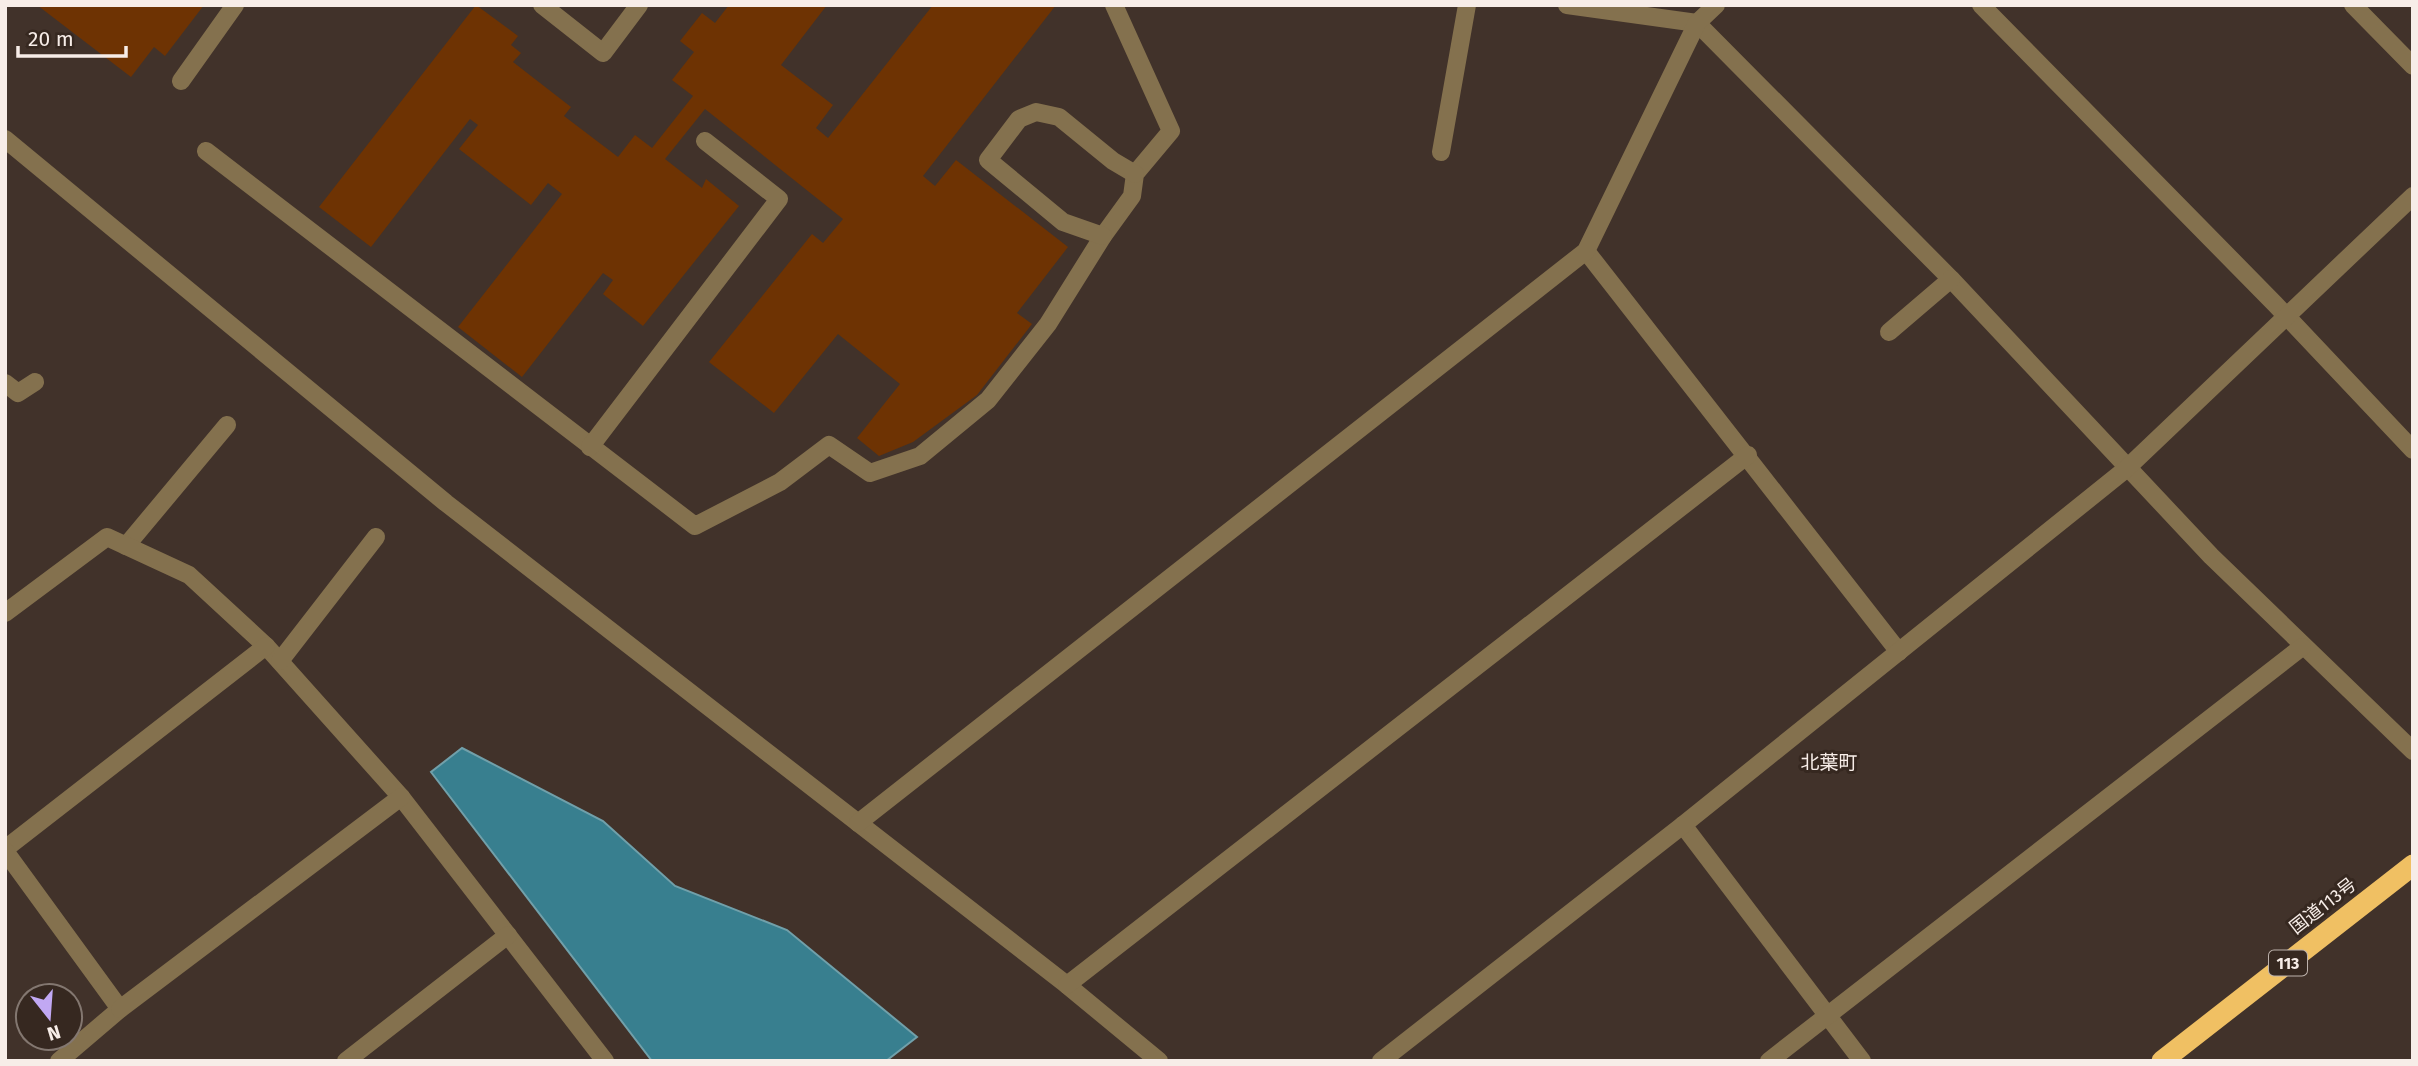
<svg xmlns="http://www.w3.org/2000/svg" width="2418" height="1066" viewBox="0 0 2418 1066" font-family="'Fira Sans','Noto Sans JP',sans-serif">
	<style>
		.water { fill: #387f8f; stroke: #71a0aa; stroke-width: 2 }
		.building { fill: #6e3303 }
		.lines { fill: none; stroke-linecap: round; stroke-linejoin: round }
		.minor { stroke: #84714e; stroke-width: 18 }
		.highway { stroke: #f0c063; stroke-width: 21 }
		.labels { text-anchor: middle; stroke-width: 6; stroke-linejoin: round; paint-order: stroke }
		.shield { fill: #362820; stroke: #bdb2ac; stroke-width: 2 }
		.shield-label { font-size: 16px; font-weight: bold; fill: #f7ede8 }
		.street-label { font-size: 18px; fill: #f7ede8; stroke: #362820 }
		.neighbourhood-label { font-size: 19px; fill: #f7ede8; stroke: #362820 }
	</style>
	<rect width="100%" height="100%" fill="#41322a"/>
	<polygon class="water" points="462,748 603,821 675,886 787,930 917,1037 886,1061 652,1061 431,772"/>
	<g class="building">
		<polygon points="37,5 204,5 165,56 154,47 131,77"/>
		<polygon points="476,5 518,36 511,45 521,53 513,62 571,107 564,116 618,157 635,135 652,148 693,96 672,80 694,52 680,41 702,13 715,23 729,5 827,5 781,65 833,105 816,128 828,138 933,5 1056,5 923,176 935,186 956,160 1068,247 1017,313 1032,324 977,395 913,442 879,456 857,438 900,384 838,334 774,413 709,362 812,234 823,243 843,219 705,109 665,159 702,188 706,179 739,206 643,326 603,294 613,280 603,273 522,377 458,327 562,194 548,183 531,205 459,149 478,125 470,119 371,247 319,207"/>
	</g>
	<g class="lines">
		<g class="minor">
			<polyline points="542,5 603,53 639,5"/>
			<polyline points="1567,5 1697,23 1951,279 2211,556 2413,751"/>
			<polyline points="1981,5 2275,304 2413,450"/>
			<polyline points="2353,5 2413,66"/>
			<polyline points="181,81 235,5"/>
			<polyline points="5,139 446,503 1067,985 1159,1061"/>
			<polyline points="206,151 695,526 780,482 829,445 870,473 920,456 988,400 1048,324 1103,236 1132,196 1135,174 1171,131 1114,5"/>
			<polyline points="1441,152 1467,5"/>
			<polyline points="1103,236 1063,222 988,160 1019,119 1036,112 1059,117 1113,161 1135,174"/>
			<polyline points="1586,251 1899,652"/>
			<polyline points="1889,332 1951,279"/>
			<polyline points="5,383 18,393 35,382"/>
			<polyline points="590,447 779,199 705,141"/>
			<polyline points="126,546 227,425"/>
			<polyline points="5,613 107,537 189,575 266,646 401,797 605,1061"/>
			<polyline points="280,661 376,537"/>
			<polyline points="858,823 1586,251 1697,23 1716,5"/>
			<polyline points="1683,825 1862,1061"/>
			<polyline points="5,849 266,646"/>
			<polyline points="5,851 120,1009 59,1061"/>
			<polyline points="1067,985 1748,455"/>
			<polyline points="120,1009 401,797"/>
			<polyline points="346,1061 508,935"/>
			<polyline points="1381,1061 1683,825 2126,469 2413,196"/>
			<polyline points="1769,1061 2302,647"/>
		</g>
		<polyline class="highway" points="2162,1061 2413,865"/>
	</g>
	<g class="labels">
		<rect class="shield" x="2269" y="950.5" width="38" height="25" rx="5"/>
		<g class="shield-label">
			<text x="2288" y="969">113</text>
		</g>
		<g class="street-label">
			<text transform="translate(2323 906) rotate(-38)" y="6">国道113号</text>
		</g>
		<g class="neighbourhood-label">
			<text x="1829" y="769">北葉町</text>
		</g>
	</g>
	<rect width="2418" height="1066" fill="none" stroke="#f7ede8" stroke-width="14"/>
	<g transform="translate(49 1017) rotate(163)"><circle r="33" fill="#362820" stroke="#837770" stroke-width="2"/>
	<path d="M0-5L12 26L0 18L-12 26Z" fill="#c1a8f3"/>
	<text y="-10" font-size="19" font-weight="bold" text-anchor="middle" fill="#f7ede8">N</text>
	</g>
	<path d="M18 46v10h108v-10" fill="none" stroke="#f7ede8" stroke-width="3.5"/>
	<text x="28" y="46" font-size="21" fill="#f7ede8" stroke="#362820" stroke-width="5" paint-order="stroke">20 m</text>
</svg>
